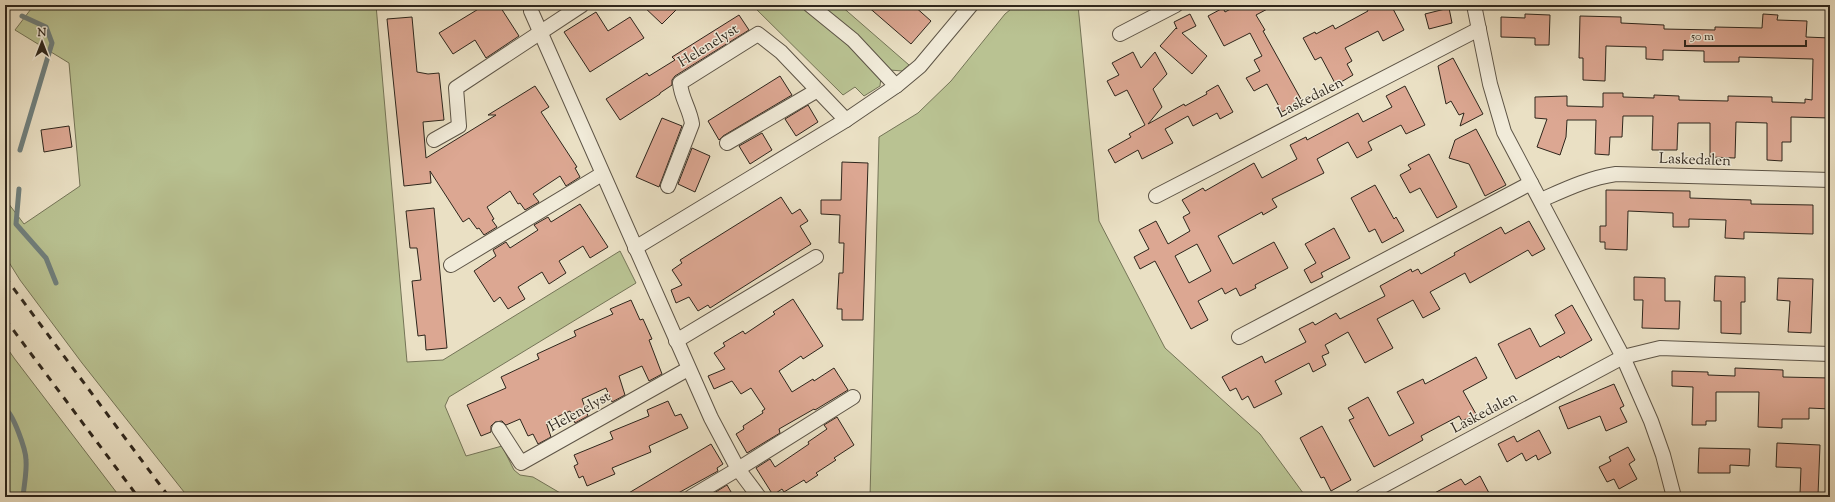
<svg xmlns="http://www.w3.org/2000/svg" width="1835" height="502" viewBox="0 0 1835 502" font-family="'Sorts Mill Goudy',serif">
	<style>
		.green { fill: #b9c292; stroke: #747457 }
		.lines { fill: none; stroke-linecap: round; stroke-linejoin: round }
		.stream { stroke: #6f7f7d; stroke-width: 5 }
		.building { fill: #dca792; stroke: #2e261c; fill-rule: evenodd }
		.minor-casing { stroke: #5d5446; stroke-width: 16 }
		.minor { stroke: #f1ebd9; stroke-width: 14 }
		.rail { stroke: #2e261c; stroke-width: 3; stroke-dasharray: 7 7; stroke-linecap: butt }
		.labels { text-anchor: middle; stroke-width: 3; stroke-linejoin: round; paint-order: stroke }
		.street-label { font-size: 15px; fill: #2e261c; stroke: #f1ebd9 }
	</style>
	<rect width="100%" height="100%" fill="#eae0c4"/>
	<filter id="stains"><feTurbulence type="fractalNoise" baseFrequency=".005" numOctaves="4"/><feColorMatrix values="0 0 0 0 .2 0 0 0 0 .09 0 0 0 0 .02 0 0 0 .5 -.17"/></filter>
	<radialGradient id="worn" r=".72"><stop offset=".6" stop-color="#630" stop-opacity="0"/><stop offset="1" stop-color="#630" stop-opacity=".3"/></radialGradient>
	<g class="green">
		<polygon points="34,5 376,5 407,362 443,360 620,251 636,283 449,397 445,406 466,456 502,446 514,470 520,475 533,477 567,497 188,497 82,363 20,280 5,256 5,199 24,224 80,186 69,63 15,30"/>
		<polygon points="752,5 798,5 828,26 881,77 880,86 864,96 855,87 843,95"/>
		<polygon points="817,5 840,5 909,65 902,71 890,70"/>
		<polygon points="1016,5 1078,5 1099,221 1165,348 1260,434 1306,497 870,497 879,137 918,113 951,81 1005,14"/>
		<polygon points="5,345 14,358 120,497 5,497"/>
	</g>
	<g class="lines">
		<g class="stream">
			<polyline points="20,150 52,43 46,27 22,16"/>
			<polyline points="19,189 16,224 46,258 56,283"/>
			<path d="M 5,409 C 13,413 26,450 26,460 C 27,472 24,485 23,497"/>
		</g>
	</g>
	<g class="building">
		<polygon points="485,5 499,5 519,36 486,58 475,40 453,54 439,33"/>
		<polygon points="642,5 681,5 662,24"/>
		<polygon points="866,5 913,5 931,21 911,44"/>
		<polygon points="1238,5 1275,5 1256,15 1265,30 1263,31 1302,101 1282,112 1267,84 1254,91 1246,78 1260,71 1254,60 1262,56 1250,33 1224,46 1208,16 1223,8 1225,12"/>
		<polygon points="1365,5 1391,5 1404,30 1383,41 1378,31 1345,48 1352,61 1347,64 1353,75 1336,85 1321,57 1315,60 1303,38 1315,32 1316,34 1333,25 1335,29 1368,11"/>
		<polygon points="1449,8 1452,23 1429,29 1425,14"/>
		<polygon points="596,12 608,31 630,17 644,38 590,72 564,32"/>
		<polygon points="1190,14 1196,26 1182,33 1207,56 1192,74 1160,46 1176,28 1177,29 1174,22"/>
		<polygon points="1525,14 1550,15 1549,45 1535,45 1535,38 1501,37 1501,17 1525,18"/>
		<polygon points="1763,14 1778,15 1777,20 1807,21 1806,37 1830,38 1830,118 1791,117 1791,142 1782,142 1782,161 1767,160 1767,123 1736,122 1735,158 1710,157 1710,123 1678,123 1677,150 1652,150 1653,116 1623,116 1622,137 1610,137 1609,155 1595,154 1596,120 1567,120 1566,137 1560,155 1537,147 1547,119 1535,118 1535,97 1567,96 1567,106 1603,107 1603,93 1623,93 1623,97 1654,98 1654,95 1679,96 1679,100 1728,101 1728,96 1772,97 1772,102 1805,103 1805,99 1812,100 1813,59 1739,57 1739,62 1704,62 1704,51 1663,50 1663,60 1646,59 1646,47 1606,46 1605,81 1583,80 1583,58 1579,58 1580,16 1621,17 1621,23 1664,25 1664,29 1715,30 1715,27 1762,28"/>
		<polygon points="739,15 749,30 675,76 672,80 672,85 660,93 660,94 620,120 606,99 647,73 649,76 675,60 672,57"/>
		<polygon points="412,17 417,72 428,74 439,73 444,120 423,122 426,158 496,115 488,115 535,86 549,107 541,112 577,167 575,168 580,177 566,186 560,176 533,194 539,202 525,210 520,203 518,204 510,191 487,207 494,219 492,220 497,227 484,235 479,228 477,229 469,218 463,222 430,171 431,183 404,186 387,19"/>
		<polygon points="1133,52 1141,68 1155,52 1167,74 1153,89 1162,107 1148,124 1184,104 1185,106 1207,94 1206,92 1218,85 1233,112 1220,119 1217,113 1193,126 1188,116 1165,129 1173,143 1142,159 1138,150 1115,163 1108,150 1131,137 1129,134 1145,125 1127,90 1115,96 1107,81 1119,75 1112,63"/>
		<polygon points="1453,58 1483,114 1460,126 1464,113 1459,115 1451,101 1446,104 1438,66"/>
		<polygon points="780,76 792,95 723,136 719,140 708,121"/>
		<path d="M 1405,86 L 1425,125 L 1406,134 L 1401,125 L 1368,142 L 1372,150 L 1357,158 L 1348,142 L 1317,159 L 1324,173 L 1272,199 L 1277,207 L 1263,215 L 1262,212 L 1218,236 L 1233,264 L 1274,242 L 1288,268 L 1255,285 L 1256,288 L 1240,296 L 1236,288 L 1225,294 L 1222,288 L 1198,301 L 1208,320 L 1191,329 L 1155,261 L 1140,269 L 1134,257 L 1149,249 L 1139,230 L 1156,221 L 1168,244 L 1190,231 L 1183,217 L 1190,213 L 1182,200 L 1203,188 L 1205,191 L 1254,163 L 1262,178 L 1297,159 L 1290,145 L 1306,137 L 1307,140 L 1358,113 L 1363,122 L 1392,107 L 1386,96 ZM 1197,244 L 1211,271 L 1189,283 L 1175,256 Z"/>
		<polygon points="808,105 818,122 796,136 785,119"/>
		<polygon points="662,118 682,126 659,187 636,177"/>
		<polygon points="69,126 72,147 44,152 41,130"/>
		<polygon points="1476,129 1506,185 1485,196 1469,164 1449,158 1455,140"/>
		<polygon points="762,133 772,150 750,164 739,146"/>
		<polygon points="692,148 710,156 695,192 678,184"/>
		<polygon points="1429,154 1457,207 1437,218 1420,188 1410,193 1400,175 1411,169 1408,165"/>
		<polygon points="842,162 868,163 863,320 842,320 842,309 837,309 839,273 843,273 844,243 839,243 840,215 821,214 821,200 841,200"/>
		<polygon points="1375,185 1394,219 1396,217 1404,231 1382,243 1375,229 1369,232 1351,198"/>
		<polygon points="1606,190 1690,191 1690,198 1751,200 1751,204 1813,205 1813,234 1744,232 1744,239 1725,238 1726,220 1689,219 1689,227 1673,227 1673,213 1628,211 1627,250 1605,249 1605,242 1600,242 1600,226 1606,226"/>
		<polygon points="781,197 792,214 800,209 808,221 800,226 811,244 710,308 708,305 698,311 689,297 676,303 671,290 682,285 672,270 682,263 680,260"/>
		<polygon points="580,204 608,247 590,258 583,246 559,261 566,273 549,284 542,272 518,287 525,299 508,309 500,297 494,302 474,271 496,256 493,250 506,242 510,248 538,230 534,225 548,217 551,222"/>
		<polygon points="434,208 447,348 426,350 425,335 418,336 412,281 421,280 417,248 410,248 406,211"/>
		<polygon points="1529,221 1545,249 1532,256 1528,250 1470,283 1465,273 1430,292 1440,309 1423,318 1413,300 1377,319 1393,348 1365,363 1348,332 1325,345 1329,353 1322,356 1326,365 1313,372 1309,363 1275,381 1282,394 1254,408 1248,396 1242,400 1236,388 1230,391 1222,377 1262,356 1265,363 1306,342 1299,329 1313,322 1315,325 1336,313 1340,319 1385,296 1380,286 1411,269 1412,272 1418,269 1421,274 1455,255 1454,253 1501,227 1505,234"/>
		<polygon points="1334,228 1350,258 1321,273 1323,277 1311,283 1304,270 1316,263 1305,244"/>
		<polygon points="1715,276 1745,277 1745,302 1741,302 1741,334 1721,333 1721,301 1714,301"/>
		<polygon points="1634,277 1665,278 1665,301 1680,301 1679,329 1642,328 1643,300 1634,300"/>
		<polygon points="1778,278 1813,279 1811,333 1788,332 1790,301 1777,300"/>
		<polygon points="793,299 823,346 803,359 801,356 779,371 792,392 813,379 814,381 834,368 848,390 815,410 814,409 779,429 780,433 747,453 736,434 744,429 743,426 763,413 762,411 765,409 751,388 741,394 732,381 714,389 708,376 725,369 714,353 725,346 723,343 743,331 745,334 775,314 773,312"/>
		<polygon points="631,300 640,320 643,319 652,339 649,340 662,374 649,381 642,366 619,376 625,395 612,402 606,388 582,399 588,416 575,423 570,411 546,422 551,437 538,444 533,434 528,436 520,419 506,425 502,421 495,422 491,426 491,432 481,436 467,405 506,388 501,377 539,359 537,354 576,336 574,331 613,314 610,309"/>
		<polygon points="1572,305 1592,340 1560,358 1559,356 1516,379 1498,344 1530,328 1540,347 1565,333 1555,315"/>
		<polygon points="1476,357 1487,378 1463,391 1476,414 1462,421 1459,416 1421,436 1423,440 1374,467 1349,420 1354,418 1348,408 1368,397 1389,436 1414,423 1397,392 1423,379 1425,384"/>
		<polygon points="1735,368 1783,370 1783,377 1830,378 1830,409 1809,408 1809,419 1782,419 1782,428 1758,427 1759,392 1716,392 1716,421 1706,421 1706,425 1692,425 1693,387 1672,386 1672,371 1708,372 1708,375 1735,376"/>
		<polygon points="1614,384 1624,406 1620,408 1627,422 1606,431 1600,416 1568,429 1559,407"/>
		<polygon points="668,401 675,416 681,414 688,428 649,446 651,452 612,468 615,474 587,486 583,476 579,478 574,466 578,464 574,455 613,439 610,432 649,416 647,410"/>
		<polygon points="837,417 854,445 834,458 836,460 816,473 818,475 806,483 804,480 784,492 782,489 773,495 756,468 770,459 775,467 809,444 808,442 827,429 824,425"/>
		<polygon points="1322,426 1351,480 1331,491 1324,477 1321,478 1300,438"/>
		<polygon points="1539,430 1551,453 1538,460 1536,455 1526,461 1522,453 1507,462 1498,444 1514,436 1517,442"/>
		<polygon points="1777,443 1820,445 1818,495 1800,494 1801,468 1776,467"/>
		<polygon points="711,444 723,464 717,468 718,471 671,497 622,497"/>
		<polygon points="1628,447 1635,460 1629,464 1637,479 1619,489 1614,479 1607,482 1599,467 1611,461 1609,457"/>
		<polygon points="1699,448 1750,449 1749,466 1730,465 1730,473 1698,473"/>
		<polygon points="1480,476 1489,493 1481,497 1427,497 1461,479 1465,485"/>
		<polygon points="727,485 734,497 717,497 714,493"/>
	</g>
	<g class="lines">
		<defs>
			<g id="minor">
				<polyline points="810,5 853,40 896,86"/>
				<polyline points="1474,5 1490,84 1504,132 1623,357 1651,421 1663,455 1674,497"/>
				<polyline points="531,11 711,418 738,469 759,497"/>
				<polyline points="1120,34 1176,5"/>
				<polyline points="434,140 459,126 456,88 582,5"/>
				<polyline points="727,143 816,91"/>
				<path d="M 668,186 L 692,124 C 690,109 681,98 680,83 L 758,34 L 781,52 L 846,120"/>
				<polyline points="1156,196 1479,29"/>
				<path d="M 1541,200 C 1566,189 1589,178 1616,174 L 1830,180"/>
				<polyline points="635,248 846,120 896,86 920,66 971,5"/>
				<polyline points="451,265 602,174"/>
				<polyline points="1239,337 1531,183"/>
				<polyline points="676,341 816,257"/>
				<polyline points="499,429 521,463 688,369"/>
				<polyline points="691,497 738,469 853,397"/>
				<polyline points="1362,497 1623,357 1660,348 1830,354"/>
			</g>
		</defs>
		<use href="#minor" class="minor-casing"/>
		<use href="#minor" class="minor"/>
		<g class="rail">
			<polyline points="5,277 169,497"/>
			<polyline points="5,319 138,497"/>
		</g>
	</g>
	<g class="labels">
		<g class="street-label">
			<text transform="translate(708 45) rotate(-32)" y="5">Helenelyst</text>
			<text transform="translate(1310 97) rotate(-27)" y="5">Laskedalen</text>
			<text transform="translate(1695 159) rotate(2)" y="5">Laskedalen</text>
			<text transform="translate(579 411) rotate(-29)" y="5">Helenelyst</text>
			<text transform="translate(1484 412) rotate(-28)" y="5">Laskedalen</text>
		</g>
	</g>
	<rect width="1835" height="502" fill="none" stroke="#eae0c4" stroke-width="20"/>
	<rect x="6" y="6" width="1823" height="490" fill="none" stroke="#2e261c" stroke-width="2"/>
	<rect x="10" y="10" width="1815" height="482" fill="none" stroke="#2e261c"/>
	<g transform="translate(42 42)" stroke="#f1ebd9" stroke-width="3" paint-order="stroke">
	<path d="M0-3L7 15L0 10L-7 15Z" fill="#2e261c"/>
	<text y="-6" font-size="11" font-weight="bold" text-anchor="middle" fill="#2e261c">N</text>
	</g>
	<path d="M1685 40v6h121v-6" fill="none" stroke="#2e261c" stroke-width="2"/>
	<text x="1691" y="40" font-size="12" fill="#2e261c" stroke="#f1ebd9" stroke-width="3" paint-order="stroke">50 m</text>
	<rect width="100%" height="100%" filter="url(#stains)"/>
	<rect width="100%" height="100%" fill="url(#worn)"/>
</svg>
